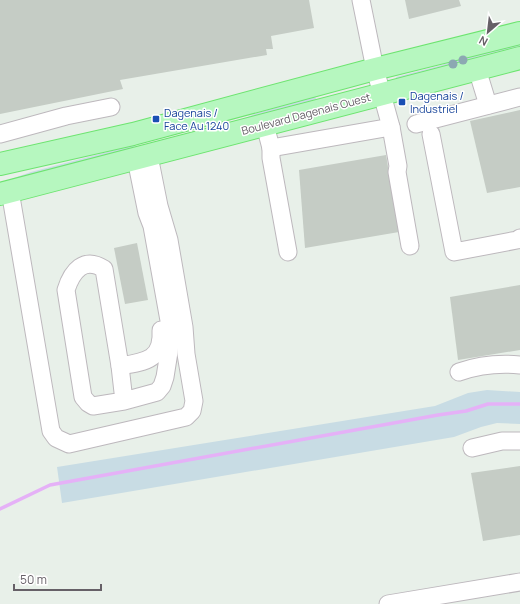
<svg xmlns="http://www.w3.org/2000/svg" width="520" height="604" viewBox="0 0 520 604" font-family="Manrope,sans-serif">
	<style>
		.green { fill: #c8dce4 }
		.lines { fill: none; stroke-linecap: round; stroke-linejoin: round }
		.stream { stroke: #e5b1f7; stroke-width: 3.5 }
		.building { fill: #c5ccc5 }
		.minor-casing { stroke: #bdb8bd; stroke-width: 19 }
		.major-casing { stroke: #6de470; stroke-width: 24 }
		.minor { stroke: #fff; stroke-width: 17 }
		.major { stroke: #b6f7bf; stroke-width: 22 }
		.tree { fill: #8ca8b2 }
		.transit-dot { fill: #1a4fb4; stroke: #fff; stroke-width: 1.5 }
		.labels { text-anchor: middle; stroke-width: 3; stroke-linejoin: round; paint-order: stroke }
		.transit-label { font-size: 11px; fill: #164399; stroke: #fff; text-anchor: start }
		.street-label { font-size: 11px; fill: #666067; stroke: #fff }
	</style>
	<rect width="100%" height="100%" fill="#e8f0e9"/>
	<g class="green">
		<polygon points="520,40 520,46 480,56 397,82 396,77 442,65 490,47"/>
		<polygon points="315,96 316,99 265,119 214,131 257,113"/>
		<polygon points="134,145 136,153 0,183 31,172"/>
		<polygon points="487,390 520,392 520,424 497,423 481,427 454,437 62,503 57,467 435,406 468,393"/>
	</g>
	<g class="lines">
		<polyline class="stream" points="0,509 50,485 438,415 466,411 488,404 520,404"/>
	</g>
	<g class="building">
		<polygon points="0,0 309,0 314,28 271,36 273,49 266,49 267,55 120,80 123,89 0,114"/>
		<polygon points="405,0 459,0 461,6 409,19"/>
		<polygon points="520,110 520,187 487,193 470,121"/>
		<polygon points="386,155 399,232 305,248 299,170"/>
		<polygon points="137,243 148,300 125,304 114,248"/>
		<polygon points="520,285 520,350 458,360 450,297"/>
		<polygon points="520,466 520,535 483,541 471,473"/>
	</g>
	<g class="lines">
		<defs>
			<g id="minor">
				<polyline points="477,69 488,105"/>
				<polyline points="416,124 520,97"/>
				<polyline points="265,125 271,148 391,127 375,69 361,0"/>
				<polyline points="391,127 398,166 397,172 410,246"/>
				<polyline points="0,134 66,116 111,107"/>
				<polyline points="431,134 454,252 517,240 520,238"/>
				<polyline points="271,148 271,158 288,252"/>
				<polyline points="10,191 51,431 56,438 69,444 186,417 192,411 194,401 186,354 184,327 169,240 159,206 149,156"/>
				<path d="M 120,366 C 145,362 163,360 161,330"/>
				<path d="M 459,372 C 479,365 499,363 520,365"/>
				<path d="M 124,401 L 120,366 L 104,269 C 84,256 72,271 66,290 L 83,397 L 88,403 L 93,406 L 124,401 L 157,392 L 162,386 L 165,377 L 169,352 L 170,326 L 152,226 L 147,213 L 136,159"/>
				<polyline points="472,448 502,441 520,441"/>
				<polyline points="388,604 520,582"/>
			</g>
			<g id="major">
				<polyline points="0,164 133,134 375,69 520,33"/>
				<polyline points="0,194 520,58"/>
			</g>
		</defs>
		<use href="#minor" class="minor-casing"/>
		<use href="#major" class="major-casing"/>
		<use href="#minor" class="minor"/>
		<use href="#major" class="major"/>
	</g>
	<g class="tree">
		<circle cx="463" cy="60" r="4.5"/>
		<circle cx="453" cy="64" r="4.5"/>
	</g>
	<g class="transit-dot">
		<rect x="398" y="98" width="8" height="8" rx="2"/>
		<rect x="152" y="115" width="8" height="8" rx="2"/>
	</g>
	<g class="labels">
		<g class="transit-label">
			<text x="410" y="100">Dagenais /<tspan x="410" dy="13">Industriel</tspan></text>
			<text x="164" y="117">Dagenais /<tspan x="164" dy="13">Face Au 1240</tspan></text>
		</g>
		<g class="street-label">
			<text transform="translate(306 114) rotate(-15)" y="4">Boulevard Dagenais Ouest</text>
		</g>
	</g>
	<g transform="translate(488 32) rotate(208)" stroke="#ffffff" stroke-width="3" paint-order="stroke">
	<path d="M0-3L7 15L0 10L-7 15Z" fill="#666067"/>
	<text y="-6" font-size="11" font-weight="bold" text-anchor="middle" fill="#666067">N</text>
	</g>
	<path d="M14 584v6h87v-6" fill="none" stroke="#666067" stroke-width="2"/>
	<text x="20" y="584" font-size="12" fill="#666067" stroke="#ffffff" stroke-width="3" paint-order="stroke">50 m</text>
</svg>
